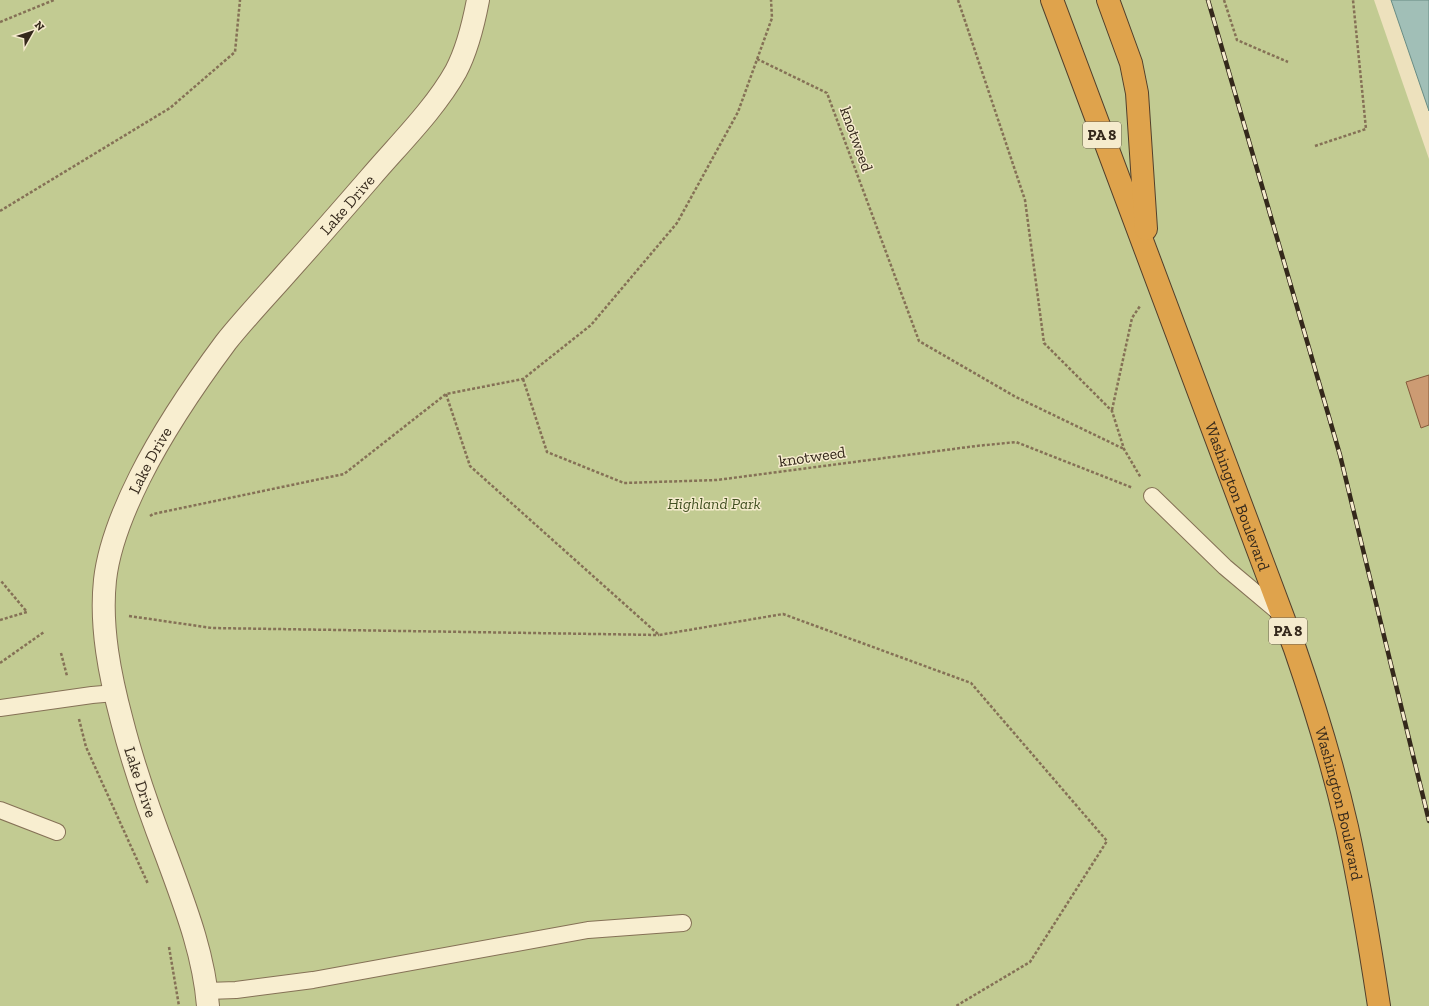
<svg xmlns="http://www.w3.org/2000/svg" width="1429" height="1006" viewBox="0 0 1429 1006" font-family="'Zilla Slab',serif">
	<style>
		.green { fill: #c2cb92 }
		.water { fill: #a1bfb7; stroke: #698c84 }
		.building { fill: #cc9b73; stroke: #845b3c }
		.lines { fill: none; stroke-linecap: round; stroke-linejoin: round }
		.lane-casing { stroke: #857156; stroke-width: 18 }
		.street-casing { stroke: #857156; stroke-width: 24 }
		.highway-casing { stroke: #523f2b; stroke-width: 24 }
		.path { stroke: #857156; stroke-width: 2.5; stroke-dasharray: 3 2; stroke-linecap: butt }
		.lane { stroke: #f8eed0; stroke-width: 16 }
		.street { stroke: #f8eed0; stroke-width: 22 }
		.highway { stroke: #dfa34c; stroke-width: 22 }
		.rail-casing { stroke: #34281b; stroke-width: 4.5 }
		.rail { stroke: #f5ebcd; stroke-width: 3; stroke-dasharray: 9; stroke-linecap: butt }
		.labels { text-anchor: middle; stroke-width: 3; stroke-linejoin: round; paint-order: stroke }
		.shield { fill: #f5ebcd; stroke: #6e6250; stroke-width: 1 }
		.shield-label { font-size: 15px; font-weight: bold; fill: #34281b }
		.street-label { font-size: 16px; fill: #34281b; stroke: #f5ebcd }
		.park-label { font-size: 16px; font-style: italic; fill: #435122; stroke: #f5ebcd }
	</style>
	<rect width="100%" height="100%" fill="#ede1bd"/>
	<polygon class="green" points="0,0 1374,0 1429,159 1429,1006 0,1006"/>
	<polygon class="water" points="1391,0 1429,0 1429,111"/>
	<polygon class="building" points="1429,375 1429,425 1421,428 1406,382"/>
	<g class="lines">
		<defs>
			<g id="lane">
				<polyline points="1152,496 1225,567 1282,615"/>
				<polyline points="0,708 92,695 115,693"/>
				<polyline points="0,810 57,832"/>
				<polyline points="207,991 236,990 313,980 588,930 683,923"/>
			</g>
			<g id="street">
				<path id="s1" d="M 208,1006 C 204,954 185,906 167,857 C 150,813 134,768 122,721 C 110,676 100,627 105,580 C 109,544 124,509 140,477 C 164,429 194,385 226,342 C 246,317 269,293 290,269 C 317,239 344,208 370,178 C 398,145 435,109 456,71 C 466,52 474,21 478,0"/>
			</g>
			<g id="highway">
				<path id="s2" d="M 1052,0 L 1295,649 C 1315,707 1333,766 1347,827 C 1360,886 1370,946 1379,1006"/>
				<polyline points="1108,0 1131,63 1137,93 1146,229"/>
			</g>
		</defs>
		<use href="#lane" class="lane-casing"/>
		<use href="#street" class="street-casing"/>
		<use href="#highway" class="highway-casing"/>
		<g class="path">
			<polyline points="958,0 1025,200 1044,343 1112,411 1124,449 1141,478"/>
			<polyline points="1224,0 1237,40 1288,62"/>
			<polyline points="0,22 54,0"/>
			<polyline points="757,59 827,93 919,341 1014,396 1124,449"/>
			<polyline points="1315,146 1366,129 1353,0"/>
			<polyline points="0,211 170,108 235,52 240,0"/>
			<polyline points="523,379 547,452 624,483 717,480 976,446 1016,442 1133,488"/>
			<polyline points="446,394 470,466 659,635 783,614 971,683 1107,841 1030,962 956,1006"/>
			<polyline points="1112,410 1132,318 1140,306"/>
			<polyline points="150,516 153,514 344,474 446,394 523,379 591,325 677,223 738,112 772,18 771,0"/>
			<polyline points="129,616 212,628 659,635"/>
			<polyline points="0,620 27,612 1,581"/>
			<polyline points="61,653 67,676"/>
			<polyline points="0,663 44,632"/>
			<polyline points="79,719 86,747 148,884"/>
			<polyline points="169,947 179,1006"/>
		</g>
		<use href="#lane" class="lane"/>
		<use href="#street" class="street"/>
		<use href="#highway" class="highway"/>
		<defs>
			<polyline id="rail" points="1208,0 1340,455 1429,821"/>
		</defs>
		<use href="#rail" class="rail-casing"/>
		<use href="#rail" class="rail"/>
	</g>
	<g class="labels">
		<g class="shield">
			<rect x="1083" y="122" width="38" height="26" rx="3"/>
			<rect x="1269" y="618" width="38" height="26" rx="3"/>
		</g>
		<g class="shield-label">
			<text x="1102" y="140">PA 8</text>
			<text x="1288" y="636">PA 8</text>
		</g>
		<g class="street-label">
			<text transform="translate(857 139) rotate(70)" y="6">knotweed</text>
			<text dy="6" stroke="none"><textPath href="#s1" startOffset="894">Lake Drive</textPath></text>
			<text transform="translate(812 456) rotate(-8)" y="6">knotweed</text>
			<text dy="6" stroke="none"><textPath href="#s1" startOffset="570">Lake Drive</textPath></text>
			<text dy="6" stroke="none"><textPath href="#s2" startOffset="530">Washington Boulevard</textPath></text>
			<text transform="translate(141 782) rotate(72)" y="6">Lake Drive</text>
			<text dy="6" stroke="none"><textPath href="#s2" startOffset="854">Washington Boulevard</textPath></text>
		</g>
		<g class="park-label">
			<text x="714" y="509">Highland Park</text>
		</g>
	</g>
	<g transform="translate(32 32) rotate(51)" stroke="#f5ebcd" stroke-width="3" paint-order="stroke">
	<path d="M0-3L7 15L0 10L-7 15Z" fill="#34281b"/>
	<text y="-6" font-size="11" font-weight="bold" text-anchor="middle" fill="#34281b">N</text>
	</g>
</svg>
